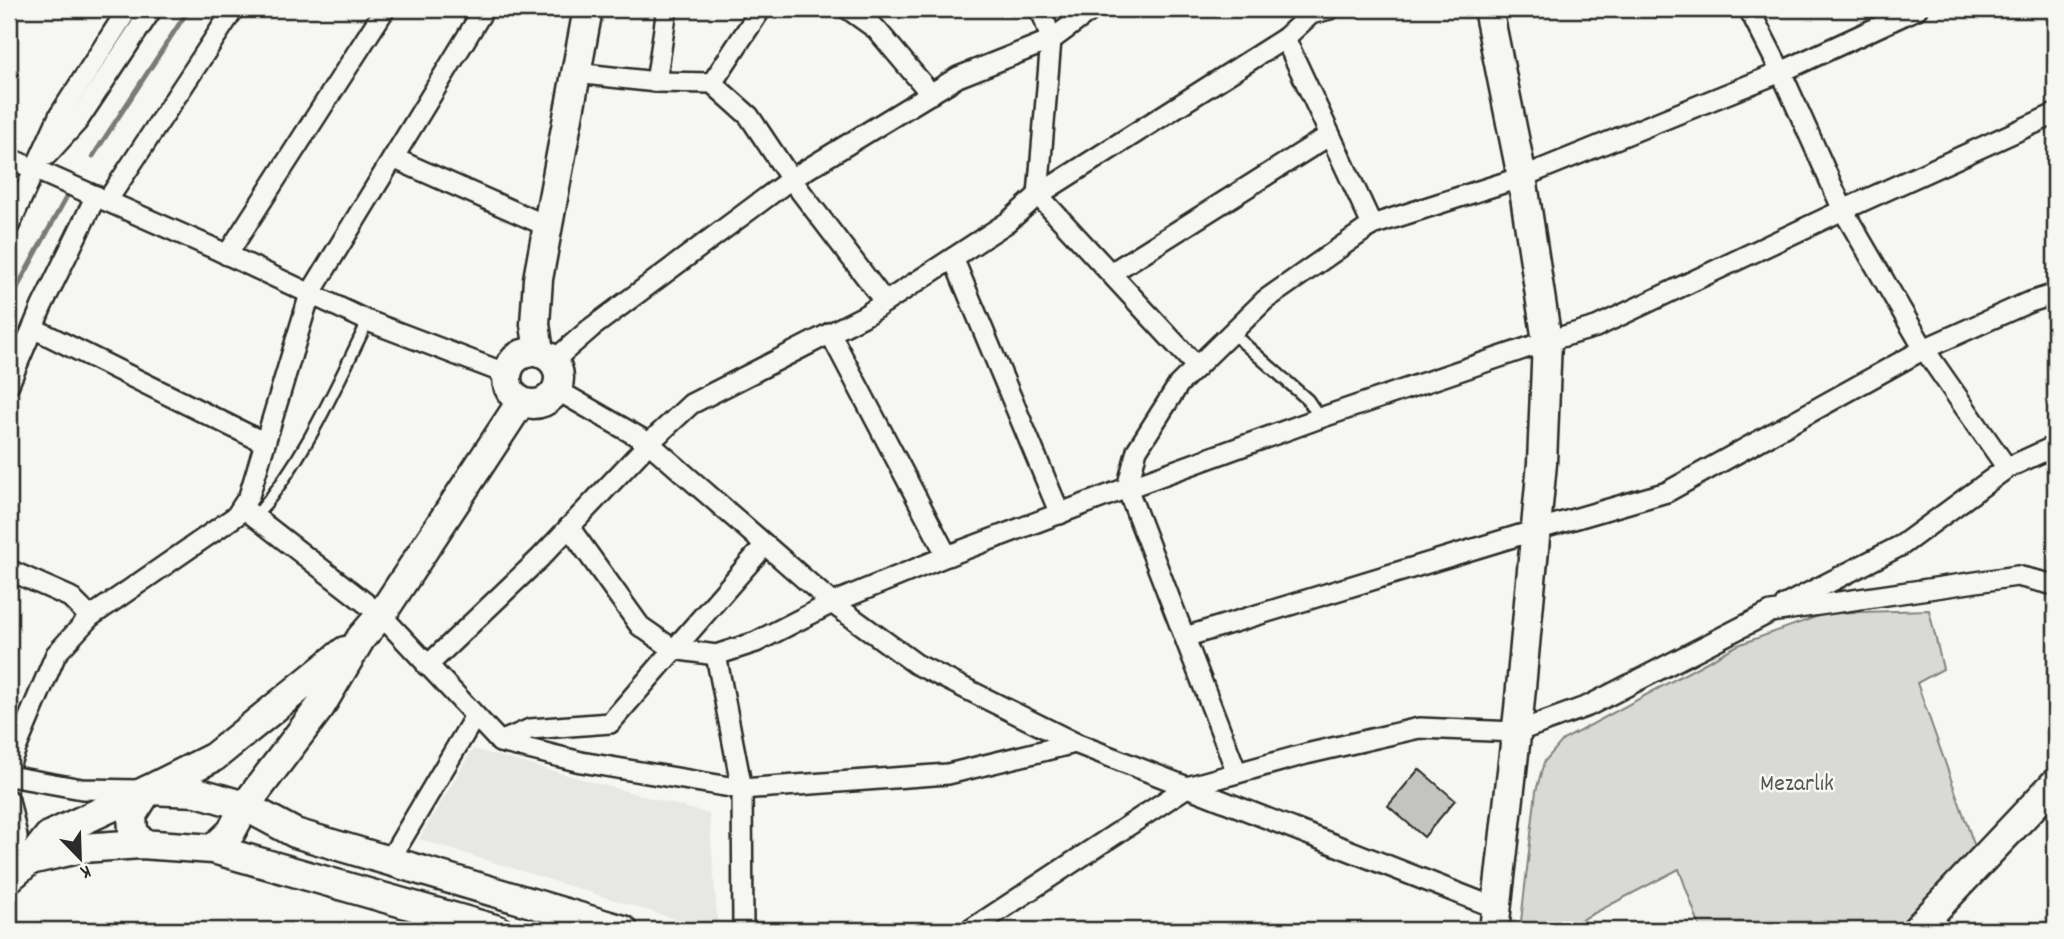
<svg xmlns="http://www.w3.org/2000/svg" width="2064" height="939" viewBox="0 0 2064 939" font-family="Dekko,sans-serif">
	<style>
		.built { fill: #e7e7e3 }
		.green { fill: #d9d9d5; stroke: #828280; stroke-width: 2 }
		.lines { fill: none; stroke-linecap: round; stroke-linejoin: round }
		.stream { stroke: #7a7a78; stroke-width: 5 }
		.building { fill: #c3c3c0; stroke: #2b2b2b; stroke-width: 2 }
		.lane-casing { stroke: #2b2b2b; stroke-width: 15 }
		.street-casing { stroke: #2b2b2b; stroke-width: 24 }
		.secondary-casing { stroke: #2b2b2b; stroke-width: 33 }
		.lane { stroke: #f6f6f2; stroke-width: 10 }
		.street { stroke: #f6f6f2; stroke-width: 19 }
		.secondary { stroke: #f6f6f2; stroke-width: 28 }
		.labels { text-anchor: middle; stroke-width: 5; stroke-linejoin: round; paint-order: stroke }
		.park-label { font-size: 24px; fill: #565656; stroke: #f6f6f2 }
	</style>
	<rect width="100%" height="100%" fill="#f6f6f2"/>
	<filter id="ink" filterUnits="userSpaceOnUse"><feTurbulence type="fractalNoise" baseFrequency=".0143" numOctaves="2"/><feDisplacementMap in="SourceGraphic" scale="14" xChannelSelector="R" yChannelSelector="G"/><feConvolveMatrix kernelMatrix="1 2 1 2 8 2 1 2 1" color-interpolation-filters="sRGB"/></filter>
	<g filter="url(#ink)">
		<polygon class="built" points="473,749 709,814 718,930 710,930 419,839"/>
		<polygon class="green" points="1929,610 1943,669 1917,683 1976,850 1901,930 1701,930 1679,869 1562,930 1520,930 1536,791 1544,762 1563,740 1738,645 1827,613"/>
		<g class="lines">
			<g class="stream">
				<polyline points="93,156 189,9"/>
				<polyline points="9,311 19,284 68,194"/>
			</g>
		</g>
		<polygon class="building" points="1419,769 1455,800 1424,837 1388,806"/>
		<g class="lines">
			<defs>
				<g id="lane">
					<polyline points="1232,333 1308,400 1320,418"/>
					<path d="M 255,517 C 305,459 335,388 368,321"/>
				</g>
				<g id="street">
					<polyline points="848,9 876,29 931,94"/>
					<polyline points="1036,9 1043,15 1051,40 1038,195 1197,367"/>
					<polyline points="1749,9 1781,72 1843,210 1924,349 2007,468"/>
					<polyline points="1285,38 1372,225"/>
					<polyline points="576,73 656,82 712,83 749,116 791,179 885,302"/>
					<polyline points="656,82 667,9"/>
					<polyline points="712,83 761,9"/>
					<polyline points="47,155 77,122 152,9"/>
					<polyline points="9,158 211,247 368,321 507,374"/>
					<polyline points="393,158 547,226"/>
					<polyline points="107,201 234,9"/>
					<polyline points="9,226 59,116 128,9"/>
					<polyline points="227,255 385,9"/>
					<polyline points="953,258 1060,514"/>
					<polyline points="1111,273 1330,135"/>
					<polyline points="33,328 265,443"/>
					<polyline points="830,333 947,556"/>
					<polyline points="553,361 591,328 791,179 958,77 1051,40 1093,9"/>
					<polyline points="9,384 42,306 96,196"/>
					<polyline points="557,390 649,443 832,603 916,664 1075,743 1496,908"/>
					<polyline points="242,507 381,615 500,742 581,762 742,789 948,774 1075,743"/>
					<polyline points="569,527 640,626 673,649 716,655 756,642 832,603 947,556 1127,488 1320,418 1547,341 1596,327 1843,210 2055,114"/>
					<polyline points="9,570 70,597 90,617"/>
					<polyline points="1785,605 1902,545 2007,468 2055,446"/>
					<polyline points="1185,637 1536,530 1667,492 1924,349 2027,303 2055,294"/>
					<polyline points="716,655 742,789 743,930"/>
					<polyline points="427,666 540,558 649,443 691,404 864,316 1008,222 1038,195 1285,38 1311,14 1330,9"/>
					<polyline points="500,742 530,729 610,723 765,545"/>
					<polyline points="9,765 56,654 90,617 236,516 249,496 310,294 484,9"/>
					<polyline points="1237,773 1127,488 1137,450 1179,384 1265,300 1372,225 1522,177 1781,72 1917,9"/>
					<polyline points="9,776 82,789 139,790"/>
					<polyline points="9,800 17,836 10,875"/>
					<polyline points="389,861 475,716"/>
					<polyline points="970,930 1187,787 1306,754 1419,728 1516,732 1588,706 1771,612 2017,576 2055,585"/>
				</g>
				<g id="secondary">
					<polyline points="1488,9 1522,177 1547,341 1542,463 1519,709 1494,930"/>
					<circle cx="533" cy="378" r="26"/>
					<polyline points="539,352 535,324 538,279 588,9"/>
					<polyline points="141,844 133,830 132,815 148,790 214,757 345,651"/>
					<polyline points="213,849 231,832 245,806 320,707 361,638 381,615 521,402"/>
					<polyline points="30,860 82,848 141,844 213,849 498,930"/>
					<polyline points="9,878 30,860 49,836 148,790 197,792 245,806 295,833 623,930"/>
					<polyline points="1916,930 2055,783"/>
				</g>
			</defs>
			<use href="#lane" class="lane-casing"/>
			<use href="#street" class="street-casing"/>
			<use href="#secondary" class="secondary-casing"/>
			<use href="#lane" class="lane"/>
			<use href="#street" class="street"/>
			<use href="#secondary" class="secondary"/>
		</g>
	</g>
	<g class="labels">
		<g class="park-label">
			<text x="1797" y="790">Mezarlık</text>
		</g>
	</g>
	<rect width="2064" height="939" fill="none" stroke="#f6f6f2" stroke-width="35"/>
	<rect x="18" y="18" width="2029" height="904" fill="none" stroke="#2b2b2b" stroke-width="2.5" filter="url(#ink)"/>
	<g transform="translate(80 858) rotate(157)" stroke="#f6f6f2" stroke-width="5" paint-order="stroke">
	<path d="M0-5L12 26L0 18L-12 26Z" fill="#2b2b2b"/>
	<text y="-10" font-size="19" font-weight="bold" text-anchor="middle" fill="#2b2b2b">K</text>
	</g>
</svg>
